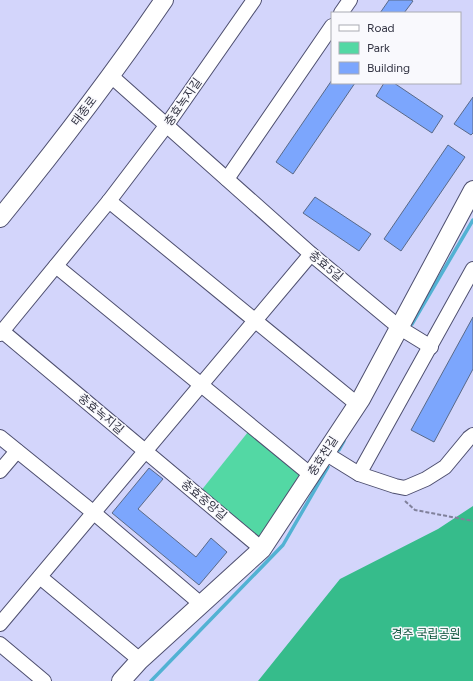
<svg xmlns="http://www.w3.org/2000/svg" width="473" height="681" viewBox="0 0 473 681" font-family="Figtree,'Noto Sans KR',sans-serif">
	<style>
		.green { fill: #53d8a4 }
		.forest { fill: #36bc8b }
		.lines { fill: none; stroke-linecap: round; stroke-linejoin: round }
		.stream { stroke: #52b2d3; stroke-width: 3.5 }
		.building { fill: #7ca6fd; stroke: #596988 }
		.minor-casing { stroke: #4e4f6f; stroke-width: 16 }
		.tertiary-casing { stroke: #4e4f6f; stroke-width: 20 }
		.path { stroke: #80819b; stroke-width: 2; stroke-dasharray: 4 2; stroke-linecap: butt }
		.minor { stroke: #fff; stroke-width: 14 }
		.tertiary { stroke: #fff; stroke-width: 18 }
		.labels { text-anchor: middle; stroke-width: 3; stroke-linejoin: round; paint-order: stroke }
		.street-label { font-size: 12px; fill: #343544; stroke: #f9f9fd }
		.park-label { font-size: 12px; fill: #0a533a; stroke: #f9f9fd }
	</style>
	<rect width="100%" height="100%" fill="#d3d5fb"/>
	<polygon class="green" points="248,432 302,476 260,542 200,492"/>
	<polygon class="forest" points="473,506 473,681 258,681 340,579 438,529"/>
	<g class="lines">
		<g class="stream">
			<polyline points="412,324 473,220"/>
			<polyline points="339,450 344,441"/>
			<polyline points="151,681 283,545 328,467"/>
		</g>
	</g>
	<g class="building">
		<polygon points="389,0 411,0 413,1 404,13 380,13"/>
		<polygon points="332,80 332,83 355,83 293,174 276,162"/>
		<polygon points="384,83 394,83 443,116 432,133 376,96"/>
		<polygon points="473,97 473,133 471,135 454,124"/>
		<polygon points="448,145 465,157 401,251 384,239"/>
		<polygon points="315,197 371,234 359,251 303,213"/>
		<polygon points="473,317 473,369 434,442 411,430"/>
		<polygon points="149,468 163,479 138,509 196,557 211,538 227,552 199,585 112,513"/>
	</g>
	<g class="lines">
		<defs>
			<g id="minor">
				<polyline points="341,13 350,0"/>
				<polyline points="110,75 311,254 400,328 431,347"/>
				<polyline points="227,179 332,26"/>
				<polyline points="109,201 357,404"/>
				<polyline points="56,266 311,475"/>
				<polyline points="2,331 262,549"/>
				<polyline points="0,334 109,201 166,126 254,0"/>
				<polyline points="0,437 94,513 201,604"/>
				<polyline points="325,453 359,474 395,486 405,488 426,479 445,467 469,438 473,435"/>
				<polyline points="0,471 17,451"/>
				<polyline points="359,474 473,269"/>
				<polyline points="40,577 140,660"/>
				<polyline points="0,624 311,254"/>
				<polyline points="0,644 44,681"/>
			</g>
			<g id="tertiary">
				<path d="M 0,218 C 57,148 113,75 164,0"/>
				<polyline points="121,681 140,660 262,549 361,399 473,190"/>
			</g>
		</defs>
		<use href="#minor" class="minor-casing"/>
		<use href="#tertiary" class="tertiary-casing"/>
		<polyline class="path" points="405,501 415,510 473,521"/>
		<use href="#minor" class="minor"/>
		<use href="#tertiary" class="tertiary"/>
	</g>
	<g class="labels">
		<g class="street-label">
			<text transform="translate(183 102) rotate(-55)" y="4">충효녹지길</text>
			<text transform="translate(84 111) rotate(-53)" y="4">태종로</text>
			<text transform="translate(326 266) rotate(40)" y="4">충효5길</text>
			<text transform="translate(101 414) rotate(40)" y="4">충효녹지길</text>
			<text transform="translate(323 456) rotate(-57)" y="4">충효천길</text>
			<text transform="translate(204 500) rotate(40)" y="4">충효중앙길</text>
		</g>
		<g class="park-label">
			<text x="426" y="638">경주 국립공원</text>
		</g>
	</g>
	<rect x="331" y="12" width="130" height="72" fill="#f9f9fd" stroke="#aaabb3"/>
	<rect x="339" y="25" width="20" height="6" fill="#ffffff" stroke="#aaabb3"/>
	<text x="367" y="32" font-size="12" fill="#343544">Road</text>
	<rect x="339" y="42" width="20" height="12" fill="#53d8a4" stroke="#aaabb3"/>
	<text x="367" y="52" font-size="12" fill="#343544">Park</text>
	<rect x="339" y="62" width="20" height="12" fill="#7ca6fd" stroke="#aaabb3"/>
	<text x="367" y="72" font-size="12" fill="#343544">Building</text>
</svg>
